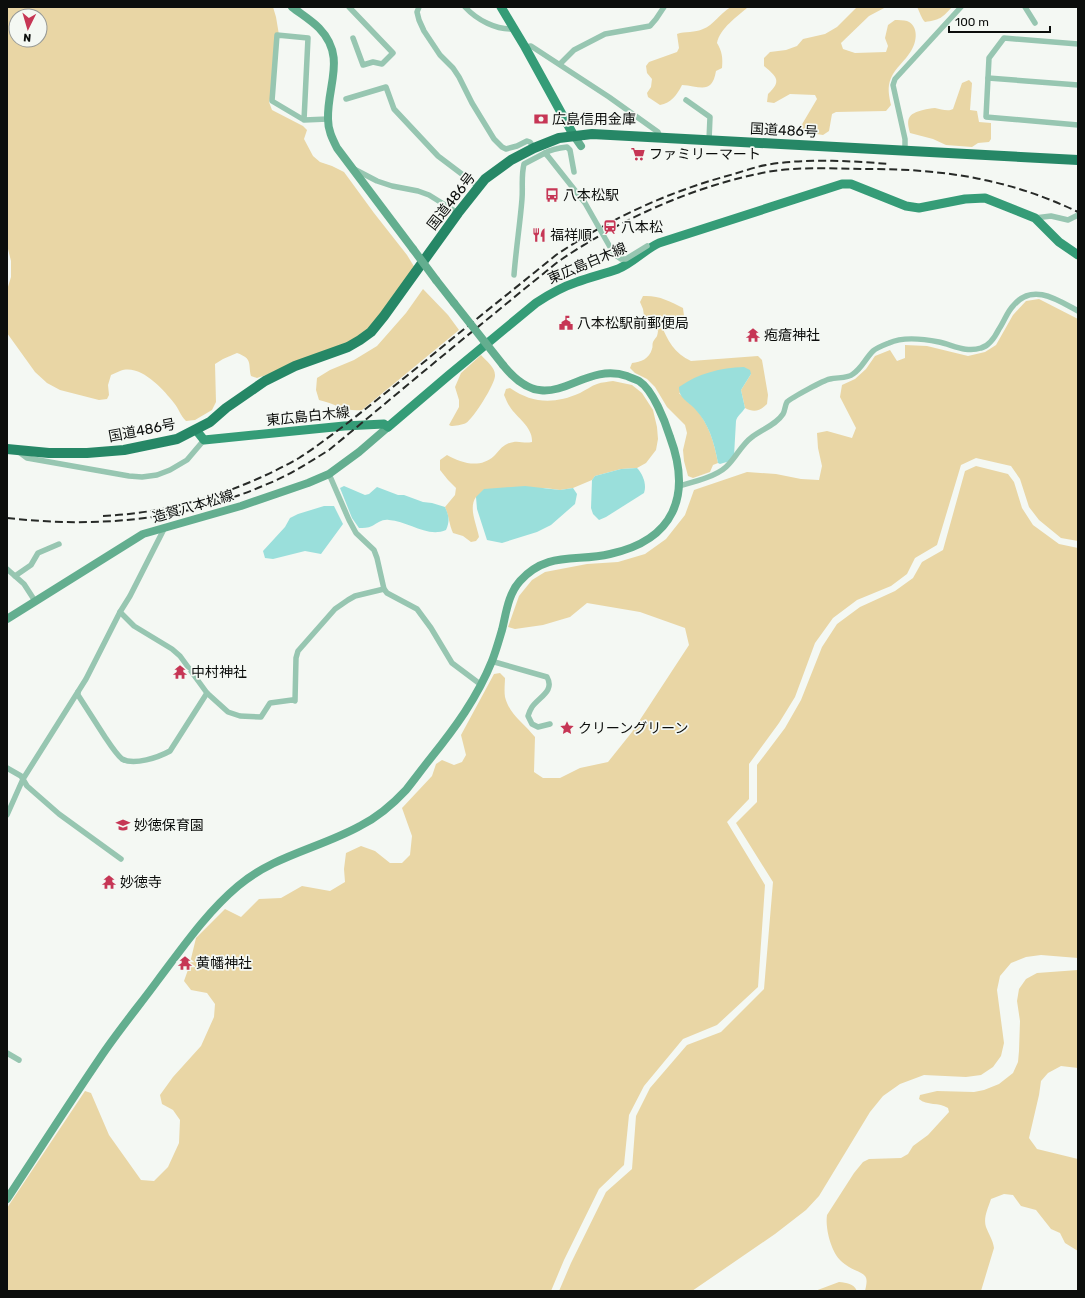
<svg xmlns="http://www.w3.org/2000/svg" width="1085" height="1298" viewBox="0 0 1085 1298" font-family="Rubik,'Noto Sans JP',sans-serif">
	<style>
		.green { fill: #e9d6a5; fill-rule: evenodd }
		.water { fill: #9adfdb }
		.lines { fill: none; stroke-linecap: round; stroke-linejoin: round }
		.street { stroke: #97c6b1; stroke-width: 5.5 }
		.secondary { stroke: #63ae8f; stroke-width: 8 }
		.primary { stroke: #359c77; stroke-width: 9 }
		.highway { stroke: #268766; stroke-width: 10 }
		.rail { stroke: #272a27; stroke-width: 2; stroke-dasharray: 8 4; stroke-linecap: butt }
		.street-bridge { stroke: #97c6b1; stroke-width: 5.5 }
		.secondary-bridge { stroke: #63ae8f; stroke-width: 8 }
		.labels { text-anchor: middle; stroke-width: 3.5; stroke-linejoin: round; paint-order: stroke }
		.poi-label { font-size: 14px; fill: #0c0e0c; stroke: #f4f8f3; text-anchor: start }
		.street-label { font-size: 14px; fill: #0c0e0c; stroke: #f4f8f3 }
	</style>
	<rect width="100%" height="100%" fill="#f4f8f3"/>
	<g class="green">
		<path d="M 7,7 L 273,7 L 276,17 L 279,35 L 273,89 L 269,102 L 272,110 L 303,126 L 307,130 L 304,139 L 313,156 L 320,162 L 332,166 L 344,172 L 374,213 L 407,255 L 415,268 L 374,325 L 347,345 L 284,369 L 257,378 L 251,376 C 248,363 253,359 237,353 L 223,359 L 215,364 L 216,402 L 212,410 L 195,420 L 186,421 C 180,415 179,409 174,403 C 163,389 140,363 120,371 C 117,372 114,374 111,375 L 108,385 L 109,395 L 107,399 L 99,400 L 60,390 L 47,383 L 35,372 L 7,333 L 7,290 L 11,277 L 11,261 L 8,249 L 7,248 ZM 16,16 L 40,16 L 40,40 L 16,40 Z"/>
		<path d="M 731,7 L 748,7 C 737,17 720,28 717,43 C 722,51 723,58 722,68 L 716,71 C 712,95 700,86 682,85 C 677,95 671,103 660,105 L 648,97 L 647,93 L 651,87 L 652,79 L 647,73 L 646,66 L 649,62 L 677,52 L 679,48 L 677,34 C 685,31 695,33 703,29 C 714,25 720,13 731,7 Z"/>
		<path d="M 857,7 L 886,7 L 869,16 L 841,43 L 843,49 L 855,53 L 886,52 L 888,46 L 885,38 L 888,25 L 895,20 C 898,20 904,20 907,21 C 919,26 917,42 911,51 C 905,61 896,67 891,78 C 887,87 889,96 891,105 L 886,111 L 836,112 L 832,114 L 829,131 L 823,135 L 804,132 L 801,126 L 817,99 L 815,95 L 790,94 L 774,103 L 767,102 L 768,94 C 782,81 777,77 764,66 L 764,58 L 770,52 L 786,50 L 797,46 L 803,39 L 825,34 L 837,27 Z"/>
		<path d="M 917,7 L 952,7 C 942,18 940,20 925,22 C 921,18 920,12 917,7 Z"/>
		<path d="M 969,80 L 972,83 L 970,110 L 977,111 L 979,122 L 991,123 L 991,139 L 989,142 L 978,143 L 972,147 L 946,145 L 933,139 L 910,133 C 906,118 908,114 923,110 C 927,109 931,108 935,108 C 941,109 948,112 953,109 L 962,83 Z"/>
		<path d="M 423,289 L 448,315 L 459,330 L 362,410 C 345,412 336,404 319,400 L 316,390 L 317,378 L 330,370 L 354,360 L 377,346 L 406,313 Z"/>
		<path d="M 643,296 C 658,295 670,301 683,308 L 684,316 L 678,320 L 671,318 L 661,324 C 667,340 675,354 691,361 L 758,356 L 762,360 L 768,395 L 767,404 C 760,411 754,413 745,408 L 741,390 L 751,374 L 679,393 C 684,399 690,403 695,408 C 709,424 714,442 718,463 L 713,465 L 710,472 L 693,478 L 688,476 L 684,461 L 683,450 L 687,433 L 685,425 L 667,407 L 655,387 L 647,379 L 635,373 L 630,368 L 632,363 C 641,362 649,359 652,349 C 653,347 652,344 653,342 C 656,336 657,339 658,331 L 644,316 L 643,309 L 640,302 Z"/>
		<path d="M 1039,299 L 1078,319 L 1078,541 L 1061,538 L 1039,520 L 1029,507 L 1020,479 L 1011,466 L 976,458 L 961,465 L 937,545 L 915,558 L 907,574 L 891,586 L 857,600 L 833,618 L 815,643 L 795,697 L 779,723 L 749,764 L 749,799 L 727,822 L 765,885 L 758,987 L 717,1025 L 683,1039 L 644,1086 L 629,1115 L 624,1165 L 599,1189 L 564,1260 L 551,1291 L 7,1291 L 7,1208 L 85,1091 L 91,1093 L 109,1135 L 141,1180 L 154,1181 L 168,1167 L 179,1143 L 180,1120 L 173,1110 L 162,1104 L 160,1095 L 173,1077 L 201,1046 L 214,1017 L 215,1004 L 207,993 L 191,990 L 184,981 L 189,967 L 196,938 L 225,909 L 241,917 L 259,899 L 281,898 L 302,886 L 330,891 L 345,882 L 344,869 L 346,853 L 361,846 L 375,851 L 390,863 L 402,863 L 410,855 L 412,836 L 402,808 L 432,776 L 436,764 L 442,760 L 454,765 L 462,762 L 466,755 L 461,735 L 494,674 L 500,673 L 505,678 C 505,683 504,691 505,697 C 509,714 525,724 535,737 L 534,772 L 543,778 L 560,778 L 580,768 L 608,762 L 632,732 L 689,645 L 685,628 L 640,612 L 587,603 L 570,617 L 543,625 L 515,629 L 508,627 L 519,596 L 532,580 L 545,572 L 587,564 L 618,562 L 645,554 L 666,539 L 685,515 L 694,490 L 747,472 L 776,474 L 801,479 L 819,480 L 822,466 L 818,448 L 817,433 L 827,431 L 852,438 L 856,428 L 840,397 L 842,385 L 855,379 L 866,369 L 875,356 L 890,350 L 897,361 L 905,358 L 905,345 L 927,346 L 968,356 L 985,352 L 996,345 L 1013,315 L 1026,301 Z"/>
		<path d="M 481,355 C 486,361 495,367 495,375 C 496,383 473,419 466,423 C 462,425 455,426 451,426 L 449,425 L 459,407 L 459,400 L 455,387 L 461,373 Z"/>
		<path d="M 613,381 L 632,385 L 642,393 L 653,410 L 657,427 L 658,439 L 656,450 L 646,463 L 637,468 L 621,469 L 595,476 L 592,480 L 573,488 L 560,490 L 545,488 L 476,497 C 468,508 477,525 479,537 L 476,541 L 471,542 L 463,536 L 453,533 C 449,524 449,516 445,507 L 455,495 L 456,488 L 448,480 L 440,470 L 440,460 L 447,455 C 461,463 480,469 494,456 C 498,452 502,446 507,444 C 518,439 522,444 532,442 C 533,427 517,418 510,407 C 507,403 506,399 504,395 L 506,389 L 510,388 C 533,404 555,404 580,393 C 586,390 591,386 597,384 C 602,382 608,382 613,381 Z"/>
		<polygon points="976,466 1008,474 1014,482 1022,508 1033,525 1059,544 1078,548 1078,958 1041,955 1026,957 1011,963 1000,976 997,990 1004,1043 1001,1056 993,1067 981,1075 966,1077 924,1075 900,1084 883,1096 870,1112 819,1196 806,1210 775,1234 692,1291 559,1291 571,1263 606,1192 632,1169 636,1116 650,1088 687,1045 721,1032 764,989 773,882 736,823 757,802 757,765 785,728 801,700 822,647 837,624 860,607 895,591 913,578 922,562 943,550 965,471"/>
		<path d="M 1078,970 L 1078,1068 L 1061,1066 L 1048,1073 L 1041,1081 L 1039,1095 L 1029,1138 L 1037,1149 L 1078,1159 L 1078,1251 L 1065,1243 L 1060,1233 L 1051,1229 L 1036,1210 L 1021,1206 L 1013,1195 L 1004,1194 L 991,1199 C 988,1208 983,1218 986,1227 C 989,1235 993,1240 994,1248 L 981,1291 L 865,1291 C 866,1286 868,1280 865,1276 C 862,1272 853,1270 849,1267 C 846,1265 843,1263 841,1261 C 831,1252 825,1228 827,1215 L 854,1173 L 863,1162 L 869,1159 L 901,1158 L 908,1154 L 913,1146 L 928,1135 L 949,1112 L 948,1108 C 939,1102 927,1106 919,1099 L 920,1095 L 937,1091 L 974,1092 L 984,1090 L 999,1084 L 1013,1073 L 1018,1062 L 1019,1051 L 1020,1021 L 1017,1001 L 1019,989 L 1026,979 L 1037,973 Z"/>
		<path d="M 839,1282 C 847,1283 853,1283 857,1291 L 815,1291 Z"/>
	</g>
	<g class="water">
		<path d="M 744,367 L 750,370 L 751,374 L 741,390 L 745,408 C 742,413 737,416 736,421 L 734,456 L 730,461 L 720,464 L 718,463 C 714,442 709,424 695,409 C 688,401 679,399 679,387 C 699,373 720,368 744,367 Z"/>
		<path d="M 637,468 C 643,474 647,485 644,493 L 606,517 L 599,520 L 593,514 L 591,508 L 592,480 L 595,476 L 621,469 Z"/>
		<path d="M 344,486 L 365,495 L 369,494 L 377,487 L 398,495 L 404,495 L 423,502 L 432,503 L 445,507 C 449,516 450,521 446,530 C 427,538 408,521 389,520 C 382,519 378,523 372,526 C 368,528 363,528 359,528 L 352,518 L 340,488 Z"/>
		<polygon points="525,486 560,490 573,488 577,494 575,504 551,525 537,532 502,543 487,540 477,509 476,497 484,489"/>
		<polygon points="324,506 334,506 343,524 321,554 305,551 273,559 265,558 263,551 285,527 290,518 298,514"/>
	</g>
	<g class="lines">
		<g class="street">
			<polyline points="349,7 393,53 382,64 373,62 363,65 353,38"/>
			<polyline points="419,7 417,12 419,20 424,31 440,55 453,68 459,77 472,103 494,139 502,147 506,149 517,146 527,141 530,142 534,148"/>
			<path d="M 465,7 C 477,20 496,30 514,29"/>
			<polyline points="1025,7 1035,23"/>
			<polyline points="1078,44 1004,38 989,58 986,117 1078,125"/>
			<polyline points="525,47 531,46 609,97 658,132 660,137"/>
			<polyline points="560,64 574,50 605,34 650,26 656,19 664,7"/>
			<polyline points="988,78 1078,85"/>
			<polyline points="346,99 386,87 394,109 438,156 479,187"/>
			<polyline points="686,100 710,117 709,140"/>
			<polyline points="304,120 308,38 277,35 272,101 304,120 328,119"/>
			<polyline points="905,152 905,139 893,85 895,79 961,7"/>
			<path d="M 547,155 L 545,153 C 552,149 559,148 567,147 L 570,150 L 574,172"/>
			<polyline points="354,169 377,181 392,186 418,191 429,195 458,213"/>
			<polyline points="1035,218 1051,216 1068,220 1078,215"/>
			<path d="M 514,275 C 516,249 520,224 522,199 C 523,187 521,176 524,164 L 545,153"/>
			<polyline points="19,452 27,458 129,476 142,477 157,475 170,470 187,460 204,440"/>
			<polyline points="329,474 349,520 356,533 374,550 377,558 384,589 387,593 417,609 431,628 452,663 480,684"/>
			<path d="M 679,486 C 693,482 715,477 726,467 C 736,458 741,445 752,437 C 762,429 776,425 783,414 C 785,411 785,405 787,402 C 791,398 824,380 830,379 C 837,377 847,379 853,374 C 862,368 865,359 873,351 C 876,348 884,345 889,343 C 904,336 924,339 939,342 C 953,345 966,353 981,348 C 989,346 995,337 999,329 C 1004,322 1007,312 1013,306 C 1032,282 1058,300 1078,311"/>
			<polyline points="7,569 24,584 35,601"/>
			<polyline points="15,576 31,565 38,553 59,544"/>
			<polyline points="120,612 134,626 172,649 180,656 207,693 228,712 240,716 261,717 270,703 292,700 295,701 296,658 298,651 335,609 348,600 355,596 384,589"/>
			<path d="M 491,661 L 547,677 C 555,691 539,697 532,707 C 530,710 529,713 528,716 L 532,724 L 538,727 L 550,724"/>
			<path d="M 78,692 L 78,695 C 87,709 96,723 105,737 C 109,743 116,754 122,759 C 134,766 159,757 170,751 L 207,693"/>
			<polyline points="7,768 21,776 27,786 59,814 121,859"/>
			<polyline points="7,815 23,779 86,679 120,612 130,596 164,529"/>
			<polyline points="7,1053 19,1060"/>
		</g>
		<g class="secondary">
			<path d="M 292,7 C 301,14 311,20 319,28 C 347,57 327,85 328,119 C 328,130 332,138 337,148 L 413,249"/>
			<polyline points="574,136 581,146"/>
			<polyline points="436,280 454,303"/>
			<polyline points="7,619 143,534 241,506 308,483 329,474 359,452 388,427"/>
			<path d="M 7,1199 C 38,1152 68,1105 100,1058 C 118,1031 139,1006 158,980 C 183,947 207,912 238,886 C 273,856 320,848 360,826 C 378,817 393,804 406,790 C 414,780 422,769 430,759 C 455,728 477,698 492,661 C 496,651 499,640 502,630 C 506,614 508,594 520,581 C 547,551 576,562 610,554 C 674,540 692,496 670,437 C 665,421 653,390 639,381 C 635,379 631,378 627,376 C 578,360 550,424 503,365"/>
		</g>
		<g class="primary">
			<polyline points="501,7 525,47 574,136"/>
			<path d="M 196,430 L 204,440 L 344,426 L 384,424 L 388,427 L 449,375 L 536,303 C 548,295 562,287 577,282 C 590,277 604,274 618,269 C 634,262 644,250 659,243 L 842,184 L 851,184 L 906,206 L 919,208 L 965,199 L 985,198 L 1035,218 L 1059,242 L 1078,255"/>
		</g>
		<polyline class="highway" points="7,449 49,453 87,453 124,450 177,439 210,422 226,408 265,381 295,366 348,347 360,340 371,332 384,316 458,213 485,179 511,160 534,148 559,138 592,134 1078,160"/>
		<g class="rail">
			<path d="M 103,516 C 171,513 239,492 299,458 C 315,448 330,436 345,425 C 372,404 398,383 424,362 C 467,326 512,291 556,255 C 611,218 670,191 734,174 C 744,171 755,167 766,165 C 804,158 851,161 890,164"/>
			<path d="M 7,518 C 97,528 182,521 265,485 C 288,476 308,463 329,450 C 374,413 418,376 463,339 C 488,319 513,298 538,278 C 546,272 553,265 562,259 C 623,218 694,186 767,172 C 800,166 835,169 868,169 C 944,169 1009,179 1078,212"/>
		</g>
		<polyline class="street-bridge" points="547,155 585,203 614,254 621,259 626,259 647,246"/>
		<g class="secondary-bridge">
			<polyline points="413,249 436,280"/>
			<polyline points="454,303 503,365"/>
		</g>
	</g>
	<defs>
		<symbol id="bank-bare" viewBox="-9 -9 18 18"><path d="M-6-4H6V4H-6ZM0-2.3a2.3 2.3 0 1 0 0 4.6a2.3 2.3 0 1 0 0-4.6Z" fill="#c63655" stroke="#f4f8f3" stroke-width="2.5" paint-order="stroke"/></symbol>
		<symbol id="supermarket-bare" viewBox="-9 -9 18 18"><path d="M-6-5.5h2.5l.6 2H6L4.5 2H-2.5L-4.4-4H-6ZM-1.5 3.2a1.3 1.3 0 1 0 .1 0ZM3 3.2a1.3 1.3 0 1 0 .1 0Z" fill="#c63655" stroke="#f4f8f3" stroke-width="2.5" paint-order="stroke"/></symbol>
		<symbol id="bus-bare" viewBox="-9 -9 18 18"><path d="M-5-6H5V4H4V6H2V4H-2V6H-4V4H-5ZM-3.5-4V0h7V-4ZM-3.5 1.2v1.5H-2V1.2ZM2 1.2v1.5H3.5V1.2Z" fill="#c63655" stroke="#f4f8f3" stroke-width="2.5" paint-order="stroke"/></symbol>
		<symbol id="station-bare" viewBox="-9 -9 18 18"><path d="M-3-6H3Q5-6 5-4V2Q5 4 3 4L4.5 6H3L1.5 4h-3L-3 6H-4.5L-3 4Q-5 4-5 2V-4Q-5-6-3-6ZM-3.5-4v3h7v-3ZM-3.5 1v1.5H-2V1ZM2 1v1.5H3.5V1Z" fill="#c63655" stroke="#f4f8f3" stroke-width="2.5" paint-order="stroke"/></symbol>
		<symbol id="restaurant-bare" viewBox="-9 -9 18 18"><path d="M-5-6h1v4h1v-4h1v4h1v-4h1v5L-1.5 .5V6h-2V.5L-5-1ZM5-6V6H3V1.5H1.5Q1.5-4 5-6Z" fill="#c63655" stroke="#f4f8f3" stroke-width="2.5" paint-order="stroke"/></symbol>
		<symbol id="civic-bare" viewBox="-9 -9 18 18"><path d="M-.6-6.5H3V-4.5H.6V-3L4-1V1h2V6H-6V1h2V-1L-.6-3ZM-1.2 2.5V6h2.4V2.5Z" fill="#c63655" stroke="#f4f8f3" stroke-width="2.5" paint-order="stroke"/></symbol>
		<symbol id="temple-bare" viewBox="-9 -9 18 18"><path d="M0-6L5-2H3V0L6.5 2.5H4V6H1.5V3h-3V6H-4V2.5H-6.5L-3 0V-2H-5Z" fill="#c63655" stroke="#f4f8f3" stroke-width="2.5" paint-order="stroke"/></symbol>
		<symbol id="sight-bare" viewBox="-9 -9 18 18"><path d="M0-6L1.8-2.2L6-1.7L2.9 1.2L3.7 5.4L0 3.3L-3.7 5.4L-2.9 1.2L-6-1.7L-1.8-2.2Z" fill="#c63655" stroke="#f4f8f3" stroke-width="2.5" paint-order="stroke"/></symbol>
		<symbol id="school-bare" viewBox="-9 -9 18 18"><path d="M0-5L7-2L0 1L-7-2ZM-4 1L0 2.5L4 1V4Q0 6-4 4Z" fill="#c63655" stroke="#f4f8f3" stroke-width="2.5" paint-order="stroke"/></symbol>
	</defs>
	<g fill-rule="evenodd">
		<use href="#bank-bare" x="531" y="109" width="20" height="20"/>
		<use href="#supermarket-bare" x="628" y="144" width="20" height="20"/>
		<use href="#bus-bare" x="542" y="185" width="20" height="20"/>
		<use href="#station-bare" x="600" y="217" width="20" height="20"/>
		<use href="#restaurant-bare" x="529" y="225" width="20" height="20"/>
		<use href="#civic-bare" x="556" y="313" width="20" height="20"/>
		<use href="#temple-bare" x="743" y="325" width="20" height="20"/>
		<use href="#temple-bare" x="170" y="662" width="20" height="20"/>
		<use href="#sight-bare" x="557" y="718" width="20" height="20"/>
		<use href="#school-bare" x="113" y="815" width="20" height="20"/>
		<use href="#temple-bare" x="99" y="872" width="20" height="20"/>
		<use href="#temple-bare" x="175" y="953" width="20" height="20"/>
	</g>
	<g class="labels">
		<g class="poi-label">
			<text x="552" y="124">広島信用金庫</text>
			<text x="649" y="159">ファミリーマート</text>
			<text x="563" y="200">八本松駅</text>
			<text x="621" y="232">八本松</text>
			<text x="550" y="240">福祥順</text>
			<text x="577" y="328">八本松駅前郵便局</text>
			<text x="764" y="340">疱瘡神社</text>
			<text x="191" y="677">中村神社</text>
			<text x="578" y="733">クリーングリーン</text>
			<text x="134" y="830">妙徳保育園</text>
			<text x="120" y="887">妙徳寺</text>
			<text x="196" y="968">黄幡神社</text>
		</g>
		<g class="street-label">
			<text transform="translate(784 130) rotate(3)" y="5">国道486号</text>
			<text transform="translate(451 201) rotate(-52)" y="5">国道486号</text>
			<text transform="translate(587 263) rotate(-23)" y="5">東広島白木線</text>
			<text transform="translate(308 416) rotate(-6)" y="5">東広島白木線</text>
			<text transform="translate(142 430) rotate(-11)" y="5">国道486号</text>
			<text transform="translate(193 506) rotate(-16)" y="5">造賀八本松線</text>
		</g>
	</g>
	<rect width="1085" height="1298" fill="none" stroke="#0c0e0c" stroke-width="16"/>
	<g transform="translate(28 28) rotate(185)"><circle r="19" fill="#f4f8f3" stroke="#979a97"/>
	<path d="M0-3L7 15L0 10L-7 15Z" fill="#c63655"/>
	<text y="-6" font-size="11" font-weight="bold" text-anchor="middle" fill="#0c0e0c">N</text>
	</g>
	<path d="M949 26v6h101v-6" fill="none" stroke="#0c0e0c" stroke-width="2"/>
	<text x="955" y="26" font-size="12" fill="#0c0e0c" stroke="#f4f8f3" stroke-width="3" paint-order="stroke">100 m</text>
</svg>
